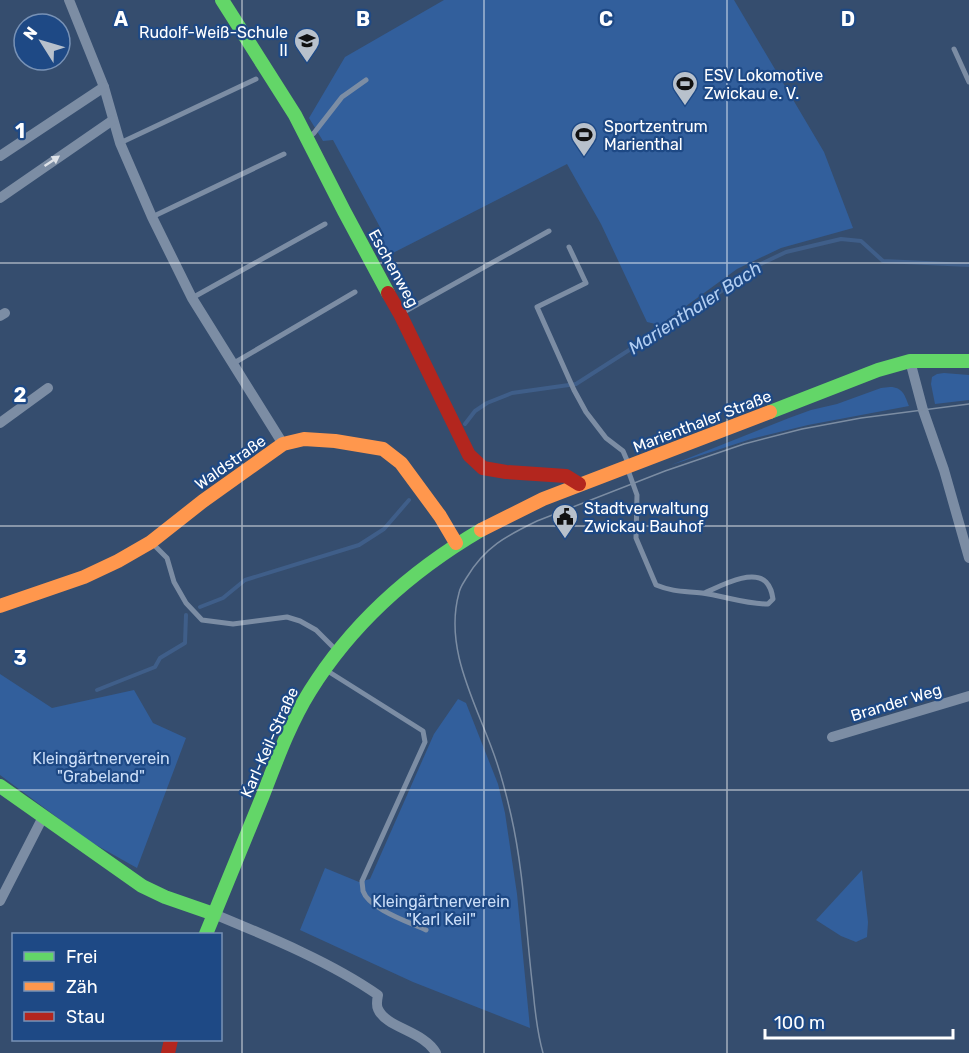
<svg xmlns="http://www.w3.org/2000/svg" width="969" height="1053" viewBox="0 0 969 1053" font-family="Rubik,sans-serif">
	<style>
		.green { fill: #325f9c }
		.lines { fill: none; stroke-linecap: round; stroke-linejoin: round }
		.stream { stroke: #3f5e89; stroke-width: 4 }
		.lane { stroke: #7c8da4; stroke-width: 5 }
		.street { stroke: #7c8da4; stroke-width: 10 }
		.fast { stroke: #63d668; stroke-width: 14 }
		.slow { stroke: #ff974d; stroke-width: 14 }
		.jam { stroke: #b3261e; stroke-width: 14 }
		.tram { stroke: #7c8da3; stroke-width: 1.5 }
		.oneway { fill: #dee2e8 }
		.grid { fill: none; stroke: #fff; stroke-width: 1.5; stroke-opacity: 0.55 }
		.labels { text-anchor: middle; stroke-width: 4.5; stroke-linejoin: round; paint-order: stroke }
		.poi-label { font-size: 16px; fill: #fff; stroke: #1e4985; text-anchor: start }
		.street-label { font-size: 16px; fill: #fff; stroke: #1e4985 }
		.park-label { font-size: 16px; fill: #cbdef8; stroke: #1e4985 }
		.water-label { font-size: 18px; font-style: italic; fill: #b2cef2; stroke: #1e4985 }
		.grid-label { font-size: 20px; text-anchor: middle; font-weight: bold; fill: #fff; stroke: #1e4985; stroke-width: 4.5; stroke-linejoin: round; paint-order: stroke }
	</style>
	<rect width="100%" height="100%" fill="#354d6e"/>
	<g class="green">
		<polygon points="444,0 734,0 824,152 853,228 781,248 737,269 660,325 647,322 601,224 567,164 385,257 373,234 381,229 333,140 323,141 309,118 345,57"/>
		<polygon points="944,373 969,375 969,400 935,404 931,384 932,377 937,374"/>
		<path d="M 890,387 C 903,387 905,396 909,406 L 808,425 L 751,439 L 671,465 L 789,418 L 811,410 L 837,404 L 881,388 Z"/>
		<polygon points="0,674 52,708 134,690 153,723 186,738 137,868 89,841 0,775"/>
		<polygon points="458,699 466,703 498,784 505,813 517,894 530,1028 413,982 300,930 325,868 359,882 370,879 434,734"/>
		<polygon points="862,870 868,922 867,937 856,942 841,936 816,920"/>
	</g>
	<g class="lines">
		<g class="stream">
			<polyline points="465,424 475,411 487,403 512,393 576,384 723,290 746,271 786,252 841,239 861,241 883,261 969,265"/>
			<polyline points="200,607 223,598 245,580 359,545 384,529 409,500"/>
			<polyline points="97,690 155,667 160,658 185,643 186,615"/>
		</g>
		<g class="lane">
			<polyline points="954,49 969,82"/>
			<polyline points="308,138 314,133 342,97 366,80"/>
			<polyline points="120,143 256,79"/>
			<polyline points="152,217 284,154"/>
			<polyline points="569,247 586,283 537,307 574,390 586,412 606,438 623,451 629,465"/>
			<polyline points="192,298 325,224"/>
			<polyline points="402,313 549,231"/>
			<polyline points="234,363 355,292"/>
			<path d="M 628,470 L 637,495 L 636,538 L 656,585 C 673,592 684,591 702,593 C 724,596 746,604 768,604 L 773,599 C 772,593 771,587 766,582 C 752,568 719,587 704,593"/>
			<polyline points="152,543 167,558 174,582 186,603 202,620 233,624 287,617 300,621 316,630 336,650"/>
			<path d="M 326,670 L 423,731 L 425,742 L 362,881 C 362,883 363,889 363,891 C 369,909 409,922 426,930"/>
		</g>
		<g class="street">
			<polyline points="69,0 104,87 120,143 152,217 192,298 283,444"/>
			<polyline points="0,156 104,87"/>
			<polyline points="0,198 113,120"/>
			<polyline points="0,316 5,313"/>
			<polyline points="910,361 923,410 944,470 969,558"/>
			<polyline points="0,423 48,388"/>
			<polyline points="832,737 969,696"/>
			<polyline points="0,901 43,817"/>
			<path d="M 214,914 C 267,936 331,962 378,995 C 377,1000 376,1005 378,1009 C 386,1028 424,1031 436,1053"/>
		</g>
		<g class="fast">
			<polyline points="222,0 295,115 344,211 388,293"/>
			<polyline points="770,412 878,370 910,361 969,361"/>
			<polyline points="0,786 142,886 165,897 214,914"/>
			<path d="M 206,934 C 225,888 244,841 263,795 C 277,759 290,723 310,691 C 353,622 411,571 481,530"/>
		</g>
		<g class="slow">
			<polyline points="481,530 543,499 770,412"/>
			<polyline points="0,606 84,577 118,561 151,542 203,501 283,444 304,439 335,441 383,449 401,463 440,516 456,543"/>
		</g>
		<g class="jam">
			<polyline points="388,293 400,314 469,455 483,468 506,472 566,476 579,484"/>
			<polyline points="168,1053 171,1040"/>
		</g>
		<path class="tram" d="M 543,1053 C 537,1032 535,1012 533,990 C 526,932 524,872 511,815 C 506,793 500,770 492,749 C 474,700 444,647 459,593 C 460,587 464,582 467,577 C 485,547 506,536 537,521 L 665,471 L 744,444 L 802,429 L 861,418 L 969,404"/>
	</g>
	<defs><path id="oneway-solid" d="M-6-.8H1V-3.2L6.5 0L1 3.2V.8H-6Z" transform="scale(1.5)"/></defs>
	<use class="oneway" href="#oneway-solid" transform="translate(52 161) rotate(-34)"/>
	<path class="grid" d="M 242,0 L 242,1053M 484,0 L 484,1053M 727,0 L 727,1053M 0,263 L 969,263M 0,526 L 969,526M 0,790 L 969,790"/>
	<defs>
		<symbol id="school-pin" viewBox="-11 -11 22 30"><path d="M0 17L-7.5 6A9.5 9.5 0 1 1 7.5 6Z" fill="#b8c1cc" stroke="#1e4985"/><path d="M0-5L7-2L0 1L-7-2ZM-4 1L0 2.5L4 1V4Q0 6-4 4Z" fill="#111"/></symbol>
		<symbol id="stadium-pin" viewBox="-11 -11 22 30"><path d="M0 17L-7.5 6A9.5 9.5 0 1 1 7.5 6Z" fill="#b8c1cc" stroke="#1e4985"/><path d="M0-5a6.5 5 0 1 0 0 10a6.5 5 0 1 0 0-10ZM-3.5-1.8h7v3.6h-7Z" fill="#111"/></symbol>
		<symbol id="civic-pin" viewBox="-11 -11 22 30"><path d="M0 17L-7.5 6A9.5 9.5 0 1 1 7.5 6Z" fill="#b8c1cc" stroke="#1e4985"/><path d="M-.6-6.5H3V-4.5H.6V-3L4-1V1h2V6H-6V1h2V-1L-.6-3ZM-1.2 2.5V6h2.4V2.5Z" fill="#111"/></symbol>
	</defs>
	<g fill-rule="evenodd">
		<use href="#school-pin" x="292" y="26" width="30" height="40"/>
		<use href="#stadium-pin" x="670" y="69" width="30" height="40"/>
		<use href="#stadium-pin" x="569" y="120" width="30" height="40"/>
		<use href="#civic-pin" x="550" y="502" width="30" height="40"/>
	</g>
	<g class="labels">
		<g class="poi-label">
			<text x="288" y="38" text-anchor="end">Rudolf-Weiß-Schule<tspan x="288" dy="18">II</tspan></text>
			<text x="704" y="81">ESV Lokomotive<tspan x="704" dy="18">Zwickau e. V.</tspan></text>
			<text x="604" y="132">Sportzentrum<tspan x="604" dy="18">Marienthal</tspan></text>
			<text x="584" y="514">Stadtverwaltung<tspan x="584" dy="18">Zwickau Bauhof</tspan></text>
		</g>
		<g class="street-label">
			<text transform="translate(394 268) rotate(61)" y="6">Eschenweg</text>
			<text transform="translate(702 421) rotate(-21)" y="6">Marienthaler Straße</text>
			<text transform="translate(230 462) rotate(-35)" y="6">Waldstraße</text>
			<text transform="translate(896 702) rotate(-17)" y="6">Brander Weg</text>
			<text transform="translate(269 742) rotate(-66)" y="6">Karl-Keil-Straße</text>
		</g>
		<g class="park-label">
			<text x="101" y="764">Kleingärtnerverein<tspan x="101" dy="18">"Grabeland"</tspan></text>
			<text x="441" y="907">Kleingärtnerverein<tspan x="441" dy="18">"Karl Keil"</tspan></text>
		</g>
		<g class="water-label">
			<text transform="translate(695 308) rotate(-33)" y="6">Marienthaler Bach</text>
		</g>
	</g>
	<g class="grid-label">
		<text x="121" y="26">A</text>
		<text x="363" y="26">B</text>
		<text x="606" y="26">C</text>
		<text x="848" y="26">D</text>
		<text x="20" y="138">1</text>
		<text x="20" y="402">2</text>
		<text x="20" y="665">3</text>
	</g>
	<rect x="12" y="933" width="210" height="108" fill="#1e4985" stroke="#7892b6" stroke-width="1.5"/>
	<rect x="24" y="952" width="30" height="9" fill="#63d668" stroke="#7892b6" stroke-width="1.5"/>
	<text x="66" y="963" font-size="18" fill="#ffffff">Frei</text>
	<rect x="24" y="982" width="30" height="9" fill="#ff974d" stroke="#7892b6" stroke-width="1.5"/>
	<text x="66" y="993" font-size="18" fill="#ffffff">Zäh</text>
	<rect x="24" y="1012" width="30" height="9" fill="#b3261e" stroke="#7892b6" stroke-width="1.5"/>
	<text x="66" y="1023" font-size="18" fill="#ffffff">Stau</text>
	<g transform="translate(42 42) rotate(307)"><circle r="28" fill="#1e4985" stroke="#7892b6" stroke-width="1.5"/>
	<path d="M0-4.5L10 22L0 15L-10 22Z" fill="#b8c1cc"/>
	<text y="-9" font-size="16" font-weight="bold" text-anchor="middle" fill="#ffffff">N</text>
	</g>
	<path d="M765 1029v9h188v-9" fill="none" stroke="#ffffff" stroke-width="3"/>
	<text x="774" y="1029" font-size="18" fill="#ffffff" stroke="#1e4985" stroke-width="4.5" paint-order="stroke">100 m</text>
</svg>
